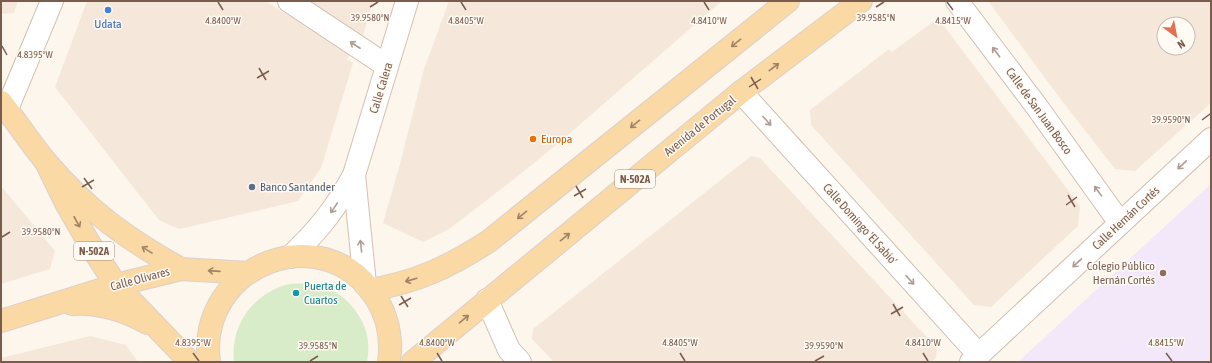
<svg xmlns="http://www.w3.org/2000/svg" width="1212" height="363" viewBox="0 0 1212 363" font-family="'Asap Condensed',sans-serif">
	<style>
		.residential { fill: #f5e8da; fill-rule: evenodd }
		.education { fill: #f3e8fa }
		.green { fill: #d8ecc9 }
		.lines { fill: none; stroke-linecap: round; stroke-linejoin: round }
		.minor-casing { stroke: #d1beb0; stroke-width: 24 }
		.secondary-casing { stroke: #d6c0b0; stroke-width: 24 }
		.primary-casing { stroke: #dad1cd; stroke-width: 24 }
		.minor { stroke: #fff; stroke-width: 22 }
		.secondary { stroke: #fff; stroke-width: 22 }
		.primary { stroke: #fbd9a5; stroke-width: 22 }
		.oneway { stroke: #a18267 }
		.oneway2 { stroke: #af9d94 }
		.ticks { fill: none; stroke: #7a5c4d; stroke-width: 1.5 }
		.shop-dot { fill: #3f7fe0; stroke: #fffaf3; stroke-width: 1.5 }
		.food-dot { fill: #e8710a; stroke: #fffaf3; stroke-width: 1.5 }
		.service-dot { fill: #5c6f8a; stroke: #fffaf3; stroke-width: 1.5 }
		.education-dot { fill: #8d6e63; stroke: #fffaf3; stroke-width: 1.5 }
		.culture-dot { fill: #0f9aa8; stroke: #fffaf3; stroke-width: 1.5 }
		.labels { text-anchor: middle; stroke-width: 3; stroke-linejoin: round; paint-order: stroke }
		.shield { fill: #fffaf3; stroke: #a28b7f; stroke-width: 1 }
		.shield-label { font-size: 11px; font-weight: bold; fill: #7a5c4d }
		.shop-label { font-size: 12px; fill: #366cbe; stroke: #fffaf3 }
		.street-label { font-size: 12px; fill: #7a5c4d; stroke: #fffaf3 }
		.food-label { font-size: 12px; fill: #c56008; stroke: #fffaf3; text-anchor: start }
		.service-label { font-size: 12px; fill: #4e5e75; stroke: #fffaf3; text-anchor: start }
		.education-label { font-size: 12px; fill: #785e54; stroke: #fffaf3; text-anchor: end }
		.culture-label { font-size: 12px; fill: #0d838f; stroke: #fffaf3; text-anchor: start }
		.ticks-label { font-size: 10px; text-anchor: middle; fill: #7a5c4d; stroke: #fffaf3; stroke-width: 3; stroke-linejoin: round; paint-order: stroke }
	</style>
	<rect width="100%" height="100%" fill="#fdf6ec"/>
	<g class="residential">
		<polygon points="1,1 18,1 14,13 1,14"/>
		<polygon points="87,1 265,1 351,53 347,59 353,63 321,168 298,201 180,229 171,226 159,220 55,87"/>
		<polygon points="305,1 373,1 362,39"/>
		<polygon points="449,1 722,1 561,141 513,180 449,229 423,242 383,223 400,164 424,69"/>
		<path d="M 988,1 L 1211,1 L 1211,103 L 1135,171 L 1115,169 L 1059,97 ZM 1164,24 L 1188,24 L 1188,48 L 1164,48 Z"/>
		<polygon points="938,18 1080,206 1078,226 991,307 974,305 811,125 810,110 889,49 892,52"/>
		<polygon points="751,156 760,158 937,348 936,358 931,362 554,362 532,339 533,329"/>
		<polygon points="1,186 55,251 50,269 1,284"/>
		<polygon points="90,336 126,345 138,362 1,362 1,358"/>
	</g>
	<polygon class="education" points="1211,184 1211,362 1018,362"/>
	<path class="green" d="M 306,283 C 312,285 319,285 325,287 C 343,293 361,313 366,331 C 369,341 369,352 367,362 L 234,362 C 230,327 251,296 285,285 C 291,283 299,284 306,283 Z"/>
	<g class="lines">
		<defs>
			<g id="minor">
				<polyline points="289,1 387,66"/>
				<polyline points="957,1 1037,107 1120,223"/>
				<polyline points="741,92 979,355"/>
				<polyline points="7,109 52,1"/>
				<polyline points="487,300 509,350 520,362"/>
				<polyline points="971,362 1211,139"/>
			</g>
			<g id="secondary">
				<polyline points="354,175 365,284"/>
				<path d="M 290,257 C 318,231 336,208 354,175 L 407,1"/>
			</g>
			<g id="primary">
				<path d="M 1,102 C 17,122 31,144 47,163 C 87,210 128,240 181,269"/>
				<polyline points="46,162 66,203 89,243 116,285 190,362"/>
				<path d="M 370,290 C 417,282 449,267 489,241 L 788,1"/>
				<path d="M 72,304 C 97,302 125,310 147,323"/>
				<polyline points="1,321 116,285 181,269 248,273"/>
				<path d="M 209,362 C 196,265 324,215 376,298 C 388,317 392,340 389,362"/>
				<polyline points="413,362 741,92 861,1"/>
			</g>
		</defs>
		<use href="#minor" class="minor-casing"/>
		<use href="#secondary" class="secondary-casing"/>
		<use href="#primary" class="primary-casing"/>
		<use href="#minor" class="minor"/>
		<use href="#secondary" class="secondary"/>
		<use href="#primary" class="primary"/>
	</g>
	<defs><path id="oneway-shaft" d="M-6 0H5M1.5-3L5.5 0L1.5 3" fill="none" stroke-width="1.6" stroke-linecap="round" stroke-linejoin="round"/></defs>
	<g class="oneway">
		<use href="#oneway-shaft" transform="translate(736 43) rotate(141)"/>
		<use href="#oneway-shaft" transform="translate(774 67) rotate(-37)"/>
		<use href="#oneway-shaft" transform="translate(635 124) rotate(141)"/>
		<use href="#oneway-shaft" transform="translate(522 215) rotate(141)"/>
		<use href="#oneway-shaft" transform="translate(77 222) rotate(61)"/>
		<use href="#oneway-shaft" transform="translate(565 237) rotate(-39)"/>
		<use href="#oneway-shaft" transform="translate(147 250) rotate(-148)"/>
		<use href="#oneway-shaft" transform="translate(214 271) rotate(-176)"/>
		<use href="#oneway-shaft" transform="translate(411 280) rotate(164)"/>
		<use href="#oneway-shaft" transform="translate(464 319) rotate(-40)"/>
	</g>
	<g class="oneway2">
		<use href="#oneway-shaft" transform="translate(355 45) rotate(-147)"/>
		<use href="#oneway-shaft" transform="translate(996 52) rotate(-127)"/>
		<use href="#oneway-shaft" transform="translate(767 121) rotate(48)"/>
		<use href="#oneway-shaft" transform="translate(1182 165) rotate(137)"/>
		<use href="#oneway-shaft" transform="translate(1098 191) rotate(-126)"/>
		<use href="#oneway-shaft" transform="translate(334 208) rotate(124)"/>
		<use href="#oneway-shaft" transform="translate(361 246) rotate(-96)"/>
		<use href="#oneway-shaft" transform="translate(1077 263) rotate(137)"/>
		<use href="#oneway-shaft" transform="translate(910 280) rotate(48)"/>
	</g>
	<path class="ticks" d="M 218,2 L 223,10M 461,2 L 466,10M 704,2 L 709,10M 947,2 L 953,10M 370,7 L 378,2M 876,7 L 884,2M 2,46 L 7,55M 259,68 L 266,80M 751,77 L 758,89M 257,78 L 269,71M 749,87 L 761,79M 1202,120 L 1210,114M 84,178 L 92,189M 576,186 L 583,198M 82,187 L 94,180M 1068,195 L 1075,207M 574,196 L 586,189M 1066,205 L 1077,197M 2,237 L 10,232M 401,296 L 408,307M 893,304 L 900,316M 399,305 L 411,298M 891,314 L 903,307M 193,353 L 199,361M 437,353 L 442,361M 680,353 L 685,361M 923,353 L 928,361M 1166,353 L 1172,361M 310,361 L 318,356M 815,361 L 824,356"/>
	<circle class="shop-dot" cx="108" cy="10" r="4"/>
	<circle class="food-dot" cx="533" cy="139" r="4"/>
	<circle class="service-dot" cx="252" cy="187" r="4"/>
	<circle class="education-dot" cx="1163" cy="273" r="4"/>
	<circle class="culture-dot" cx="296" cy="293" r="4"/>
	<g class="labels">
		<g class="shield">
			<rect x="615" y="170" width="40" height="18" rx="3"/>
			<rect x="74" y="242" width="40" height="18" rx="3"/>
		</g>
		<g class="shield-label">
			<text x="635" y="183">N-502A</text>
			<text x="94" y="255">N-502A</text>
		</g>
		<g class="shop-label">
			<text x="108" y="28">Udata</text>
		</g>
		<g class="street-label">
			<text transform="translate(381 88) rotate(-73)" y="4">Calle Calera</text>
			<text transform="translate(1039 111) rotate(54)" y="4">Calle de San Juan Bosco</text>
			<text transform="translate(700 126) rotate(-39)" y="4">Avenida de Portugal</text>
			<text transform="translate(1126 218) rotate(-43)" y="4">Calle Hernán Cortés</text>
			<text transform="translate(860 224) rotate(48)" y="4">Calle Domingo 'El Sabio'</text>
			<text transform="translate(140 279) rotate(-15)" y="4">Calle Olivares</text>
		</g>
		<g class="food-label">
			<text x="541" y="143">Europa</text>
		</g>
		<g class="service-label">
			<text x="260" y="191">Banco Santander</text>
		</g>
		<g class="education-label">
			<text x="1155" y="270">Colegio Público<tspan x="1155" dy="14">Hernán Cortés</tspan></text>
		</g>
		<g class="culture-label">
			<text x="304" y="290">Puerta de<tspan x="304" dy="14">Cuartos</tspan></text>
		</g>
	</g>
	<g class="ticks-label">
		<text x="370" y="21">39.9580°N</text>
		<text x="876" y="21">39.9585°N</text>
		<text x="223" y="24">4.8400°W</text>
		<text x="466" y="24">4.8405°W</text>
		<text x="709" y="24">4.8410°W</text>
		<text x="953" y="24">4.8415°W</text>
		<text x="35" y="58">4.8395°W</text>
		<text x="1171" y="123">39.9590°N</text>
		<text x="41" y="235">39.9580°N</text>
		<text x="193" y="346">4.8395°W</text>
		<text x="437" y="346">4.8400°W</text>
		<text x="680" y="346">4.8405°W</text>
		<text x="923" y="346">4.8410°W</text>
		<text x="1166" y="346">4.8415°W</text>
		<text x="318" y="349">39.9585°N</text>
		<text x="824" y="349">39.9590°N</text>
	</g>
	<rect width="1212" height="363" fill="none" stroke="#7a5c4d" stroke-width="4"/>
	<g transform="translate(1176 36) rotate(148)"><circle r="19" fill="#fffaf3" stroke="#cabbb1"/>
	<path d="M0-3L7 15L0 10L-7 15Z" fill="#e76f51"/>
	<text y="-6" font-size="11" font-weight="bold" text-anchor="middle" fill="#7a5c4d">N</text>
	</g>
</svg>
